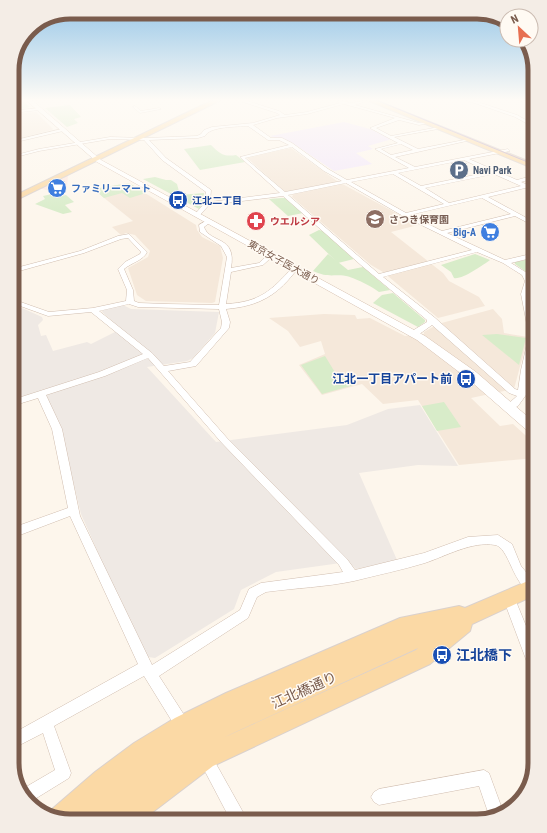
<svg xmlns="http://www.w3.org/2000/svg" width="547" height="833" viewBox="0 0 547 833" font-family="'Roboto Condensed','Noto Sans JP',sans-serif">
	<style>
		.residential { fill: #f5e8da }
		.commercial { fill: #fde8e0 }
		.industrial { fill: #efe9e4 }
		.education { fill: #f3e8fa }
		.green { fill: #d8ecc9 }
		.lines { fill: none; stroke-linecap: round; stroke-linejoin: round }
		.street-casing { stroke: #d1beb0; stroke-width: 1 }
		.secondary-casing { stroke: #d6c0b0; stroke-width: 1 }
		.primary-casing { stroke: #dad1cd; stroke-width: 2 }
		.street { fill: #fff; fill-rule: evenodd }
		.secondary { fill: #fff; fill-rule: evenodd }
		.primary { fill: #fbd9a5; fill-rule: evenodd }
		.tram { stroke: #b9a8c9; stroke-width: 1 }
		.labels { text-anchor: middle; stroke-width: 3; stroke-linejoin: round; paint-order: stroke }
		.far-service-label { font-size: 10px; font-weight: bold; fill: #4e5e75; stroke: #fffaf3; text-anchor: start }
		.far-shop-label { font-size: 10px; font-weight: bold; fill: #366cbe; stroke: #fffaf3; text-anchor: start }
		.far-transit-label { font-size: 10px; font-weight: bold; fill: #164399; stroke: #fffaf3; text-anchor: start }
		.far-education-label { font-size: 10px; font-weight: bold; fill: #785e54; stroke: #fffaf3; text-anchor: start }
		.far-health-label { font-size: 10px; font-weight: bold; fill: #be3a42; stroke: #fffaf3; text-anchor: start }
		.far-street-label { font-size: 10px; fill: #7a5c4d; stroke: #fffaf3 }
		.transit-label { font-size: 12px; font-weight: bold; fill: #164399; stroke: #fffaf3; text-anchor: end }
		.near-transit-label { font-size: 14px; font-weight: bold; fill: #164399; stroke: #fffaf3; text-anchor: start }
		.near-street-label { font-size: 14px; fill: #7a5c4d; stroke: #fffaf3 }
		.rim { fill: none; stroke: #7a5c4d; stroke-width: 5 }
	</style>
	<rect width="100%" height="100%" fill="#fdf6ec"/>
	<g class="residential">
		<polygon points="36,112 53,129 52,130 12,140 12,114"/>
		<polygon points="291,148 337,181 418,225 391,232 443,273 449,281 479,297 485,306 438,318 383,272 371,265 292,197 293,195 284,191 246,157"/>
		<polygon points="129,183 196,225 197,230 202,237 220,246 223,258 215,302 212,303 146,301 137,295 128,268 148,257 150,251 135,235 126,233 121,235 112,227 133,221 93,189"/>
		<polygon points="493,309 502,319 504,333 528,337 514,389 471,398 500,426 513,424 535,444 535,458 459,465 418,400 383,404 362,384 322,395 299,365 325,354 321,341 300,347 288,331 269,318 324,314 355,315 357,319 370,318 405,336 424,334 424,332 438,324"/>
	</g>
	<polygon class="commercial" points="68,174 67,189 53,192 39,188"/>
	<polygon class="industrial" points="13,304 42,317 43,320 38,325 41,336 46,335 53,351 87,342 91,344 121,329 102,312 103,310 123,305 131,309 219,312 215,333 193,358 187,361 147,367 216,442 347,425 388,409 420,405 458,466 418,465 359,473 397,560 356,569 348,562 276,572 241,590 234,609 155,658 148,657 116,593 81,514 59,424 43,391 12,400"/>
	<polygon class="education" points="344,122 370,129 392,139 368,146 373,149 356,153 372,164 334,171 294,144 270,136"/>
	<g class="green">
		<polygon points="12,100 22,100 30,107 12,111"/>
		<polygon points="70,105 81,117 74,119 78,123 67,127 45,108"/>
		<path d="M 211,145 C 220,154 224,157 236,155 L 245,162 L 200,170 L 184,149 Z"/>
		<polygon points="155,177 166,180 171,180 177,184 180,195 204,193 203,203 199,209 143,179"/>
		<polygon points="129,183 146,193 130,198 122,193 104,198 94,189"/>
		<polygon points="52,194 56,197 66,195 74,202 65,205 72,212 63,214 35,204 45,199 43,196"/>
		<polygon points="282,198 285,198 303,213 288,216 269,199"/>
		<polygon points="319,230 323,231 354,259 338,263 309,235"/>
		<path d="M 328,254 L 348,270 L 363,267 L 390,290 L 379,292 C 373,287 353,277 346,276 C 332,274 328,278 313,271 Z"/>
		<path d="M 475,254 L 490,260 C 483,265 462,280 454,278 L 451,272 L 441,265 Z"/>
		<polygon points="535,258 535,274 529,274 515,264 515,262"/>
		<polygon points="393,293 425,320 425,322 418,327 373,303 382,295"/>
		<polygon points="497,334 526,338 519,365 482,335"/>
		<polygon points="325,356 336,374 354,385 322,394 301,365"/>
		<polygon points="444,402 461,427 437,431 422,406"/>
	</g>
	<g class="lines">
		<defs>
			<g id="street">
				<path d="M 244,100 L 279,111 L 285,115 L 307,112 L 340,103 L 337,101 L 339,100 L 351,103 L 368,100 L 355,105 L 419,123 L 428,122 L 430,123 L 419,125 L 399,120 L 376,128 L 391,136 L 439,127 L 438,129 L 394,137 L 418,149 L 469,139 L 471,140 L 395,157 L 415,167 L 508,149 L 510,151 L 469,159 L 517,180 L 535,175 L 535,178 L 521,182 L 535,188 L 535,192 L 525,188 L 488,197 L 534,222 L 535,227 L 533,230 L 535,231 L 535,236 L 527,230 L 530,224 L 515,216 L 447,233 L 505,260 L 535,253 L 535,257 L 511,263 L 527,273 L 531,281 L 527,294 L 535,327 L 535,343 L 529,370 L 526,395 L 518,406 L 510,410 L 507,409 L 506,407 C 508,403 513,400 517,396 L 509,393 L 432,325 L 418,335 L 412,335 L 412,331 L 427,322 L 427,320 L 362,266 L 283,196 L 209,205 L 199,216 L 195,216 L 195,214 L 204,204 L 206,192 L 162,160 L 144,140 L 110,139 L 39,151 L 12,158 L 12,156 L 39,149 L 110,137 L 145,138 L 197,136 L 201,134 L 204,130 L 212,127 L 253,123 L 280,115 L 277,113 L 243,102 ZM 344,104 L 395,118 L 370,128 L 398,143 L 375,149 L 409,168 L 347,180 L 328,169 L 292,143 L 282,138 L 271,138 L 253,125 L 277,118 L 307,114 ZM 248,126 L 268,140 L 279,140 L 289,145 L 240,157 L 280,193 L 210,202 L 211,190 L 166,158 L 149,140 L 198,138 L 205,136 C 210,126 237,127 248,126 ZM 401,144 L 413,150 L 391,155 L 381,149 ZM 292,147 L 324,171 L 342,181 L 285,192 L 245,158 ZM 464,160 L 489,172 L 421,186 L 398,173 ZM 393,174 L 444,204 L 406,213 L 351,182 ZM 494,174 L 521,186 L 449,203 L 425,188 ZM 346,183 L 403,216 L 472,250 L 379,274 L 288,195 ZM 482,198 L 511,214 L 442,231 L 410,215 ZM 477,252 L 503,263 L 522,275 L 525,281 L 521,294 L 529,335 L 521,370 L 518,390 L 515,389 L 434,317 L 383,277 Z"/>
				<polygon points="466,100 472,100 517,115 535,125 535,128 515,117"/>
				<polygon points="518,100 535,101 535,103 520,101"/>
				<polygon points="135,106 141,111 159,108 161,109 140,113 133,107"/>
				<polygon points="40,108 39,110 12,113 12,111"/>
				<polygon points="62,129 63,131 12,143 12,141"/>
				<path d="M 209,219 L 212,221 L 204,227 C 210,244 237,235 231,268 L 259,263 L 269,254 L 274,255 L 263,265 L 231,272 L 226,304 C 260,302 271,291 293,267 L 298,268 C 278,295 260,306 226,309 L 230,322 L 229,328 L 196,366 L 168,371 L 227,438 L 347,559 L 355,570 L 424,553 L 468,537 L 498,535 L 512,544 L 521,566 L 535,583 L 535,592 L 532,593 C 513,586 509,547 495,545 C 472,541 446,556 425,563 C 402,570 377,575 354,581 C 326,587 295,588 266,592 L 257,597 L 248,618 L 159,676 L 188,721 L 190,726 L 188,731 L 183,733 L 178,731 L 144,676 L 54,726 L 71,773 L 69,778 L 30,802 L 19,791 L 55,770 L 43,733 L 12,749 L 12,734 L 138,664 L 70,516 L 12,538 L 12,528 L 68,508 L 52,429 L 38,398 L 12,406 L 12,400 L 99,372 L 143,354 L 91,312 L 48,316 L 12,303 L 12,299 L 49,312 L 93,308 L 126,301 L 127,290 L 118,269 L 125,262 L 140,254 L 141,252 L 128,238 L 121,239 L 84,253 L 12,273 L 12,269 L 80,251 L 118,236 L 129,234 L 147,252 C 144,260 131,263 124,269 L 133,290 L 134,301 L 139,303 L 167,304 L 219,305 L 227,257 L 221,246 L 200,232 L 199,225 ZM 129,304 L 138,307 L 219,309 L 222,322 L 221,328 L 190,362 L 164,366 L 152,353 L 99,311 ZM 148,358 L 221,442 L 339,565 L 343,572 L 261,583 L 249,589 L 240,610 L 152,665 L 80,516 L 62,429 L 46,395 L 105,376 Z"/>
				<polygon points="509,593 513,594 535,648 535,672 530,670 503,598 505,594"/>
				<polygon points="205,751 210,753 248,821 231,821 198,758 200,753"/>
				<polygon points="484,770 489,773 504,814 490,818 479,786 379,805 374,802 371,797 374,792 379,789"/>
			</g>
			<polygon id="secondary" points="26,100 32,100 101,160 425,336 476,372 535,423 535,435 530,433 467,378 417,340 97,162"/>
			<g id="primary">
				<polygon points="213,100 221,100 12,202 12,197"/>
				<polygon points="367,100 375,100 535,164 535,169"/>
				<path d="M 535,578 L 535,595 L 472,624 L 470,631 L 430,664 L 213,766 L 141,821 L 78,821 L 79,818 L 76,821 L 66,821 L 49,815 L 51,810 L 95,772 L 134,743 L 175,718 L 226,693 L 400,618 L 459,606 L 465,608 ZM 418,648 L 416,650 L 225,737 L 231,734 Z"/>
			</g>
		</defs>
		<use href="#street" class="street-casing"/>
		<use href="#secondary" class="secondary-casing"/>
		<use href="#primary" class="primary-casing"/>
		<use href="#street" class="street"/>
		<use href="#secondary" class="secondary"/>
		<use href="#primary" class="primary"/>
		<polyline class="tram" points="376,100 535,165"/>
	</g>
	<linearGradient id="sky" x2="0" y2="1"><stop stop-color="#97c7e8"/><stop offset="0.46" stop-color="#fefbf6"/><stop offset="1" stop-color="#fefbf6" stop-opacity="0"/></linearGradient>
	<rect width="547" height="217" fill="url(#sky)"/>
	<defs>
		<symbol id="parking-disc" viewBox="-11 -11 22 22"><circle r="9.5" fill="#5c6f8a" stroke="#fffaf3"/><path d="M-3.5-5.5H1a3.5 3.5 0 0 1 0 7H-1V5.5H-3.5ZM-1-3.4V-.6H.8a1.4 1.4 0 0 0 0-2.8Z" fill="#fff"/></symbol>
		<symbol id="supermarket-disc" viewBox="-11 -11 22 22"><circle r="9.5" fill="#3f7fe0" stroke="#fffaf3"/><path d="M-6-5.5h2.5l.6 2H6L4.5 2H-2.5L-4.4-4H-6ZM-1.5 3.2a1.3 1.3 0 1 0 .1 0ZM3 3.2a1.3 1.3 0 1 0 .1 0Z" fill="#fff"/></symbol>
		<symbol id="bus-disc" viewBox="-11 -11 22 22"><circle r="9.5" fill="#1a4fb4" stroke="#fffaf3"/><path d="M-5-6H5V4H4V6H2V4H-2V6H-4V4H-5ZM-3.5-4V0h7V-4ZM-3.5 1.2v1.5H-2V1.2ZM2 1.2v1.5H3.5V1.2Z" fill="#fff"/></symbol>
		<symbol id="school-disc" viewBox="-11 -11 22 22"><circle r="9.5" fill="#8d6e63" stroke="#fffaf3"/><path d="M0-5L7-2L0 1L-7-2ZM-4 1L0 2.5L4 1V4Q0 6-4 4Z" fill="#fff"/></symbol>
		<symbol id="pharmacy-disc" viewBox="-11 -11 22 22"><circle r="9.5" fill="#e0444e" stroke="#fffaf3"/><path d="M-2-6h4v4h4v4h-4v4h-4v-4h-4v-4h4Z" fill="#fff"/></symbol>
	</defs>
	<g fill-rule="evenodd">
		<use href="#parking-disc" x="448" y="159" width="22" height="22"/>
		<use href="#supermarket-disc" x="46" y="177" width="22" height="22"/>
		<use href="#bus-disc" x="167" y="189" width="22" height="22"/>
		<use href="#school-disc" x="364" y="208" width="22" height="22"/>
		<use href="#pharmacy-disc" x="245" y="210" width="22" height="22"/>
		<use href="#supermarket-disc" x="479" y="221" width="22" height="22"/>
		<use href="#bus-disc" x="455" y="368" width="22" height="22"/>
		<use href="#bus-disc" x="431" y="644" width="22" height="22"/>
	</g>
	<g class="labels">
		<g class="far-service-label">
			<text x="473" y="174">Navi Park</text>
		</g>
		<g class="far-shop-label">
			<text x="71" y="192">ファミリーマート</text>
			<text x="476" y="236" text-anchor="end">Big-A</text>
		</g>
		<g class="far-transit-label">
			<text x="192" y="204">江北二丁目</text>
		</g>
		<g class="far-education-label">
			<text x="389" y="223">さつき保育園</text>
		</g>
		<g class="far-health-label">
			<text x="270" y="225">ウエルシア</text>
		</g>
		<g class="far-street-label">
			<text transform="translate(284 262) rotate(29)" y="4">東京女子医大通り</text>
		</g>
		<g class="transit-label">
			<text x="452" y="383">江北一丁目アパート前</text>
		</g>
		<g class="near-transit-label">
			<text x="456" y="660">江北橋下</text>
		</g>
		<g class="near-street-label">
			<text transform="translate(304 690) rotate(-24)" y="5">江北橋通り</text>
		</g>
	</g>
	<path d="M0 0H547V833H0ZM70 19H477A51 51 0 0 1 528 70V763A51 51 0 0 1 477 814H70A51 51 0 0 1 19 763V70A51 51 0 0 1 70 19Z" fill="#f4ede6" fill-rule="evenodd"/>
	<path class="rim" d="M70 19H477A51 51 0 0 1 528 70V763A51 51 0 0 1 477 814H70A51 51 0 0 1 19 763V70A51 51 0 0 1 70 19Z"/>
	<g transform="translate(519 28) rotate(334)"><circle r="19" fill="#fffaf3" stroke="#cabbb1"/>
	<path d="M0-3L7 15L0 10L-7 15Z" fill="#e76f51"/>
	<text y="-6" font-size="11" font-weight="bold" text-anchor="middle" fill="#7a5c4d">N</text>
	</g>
</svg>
